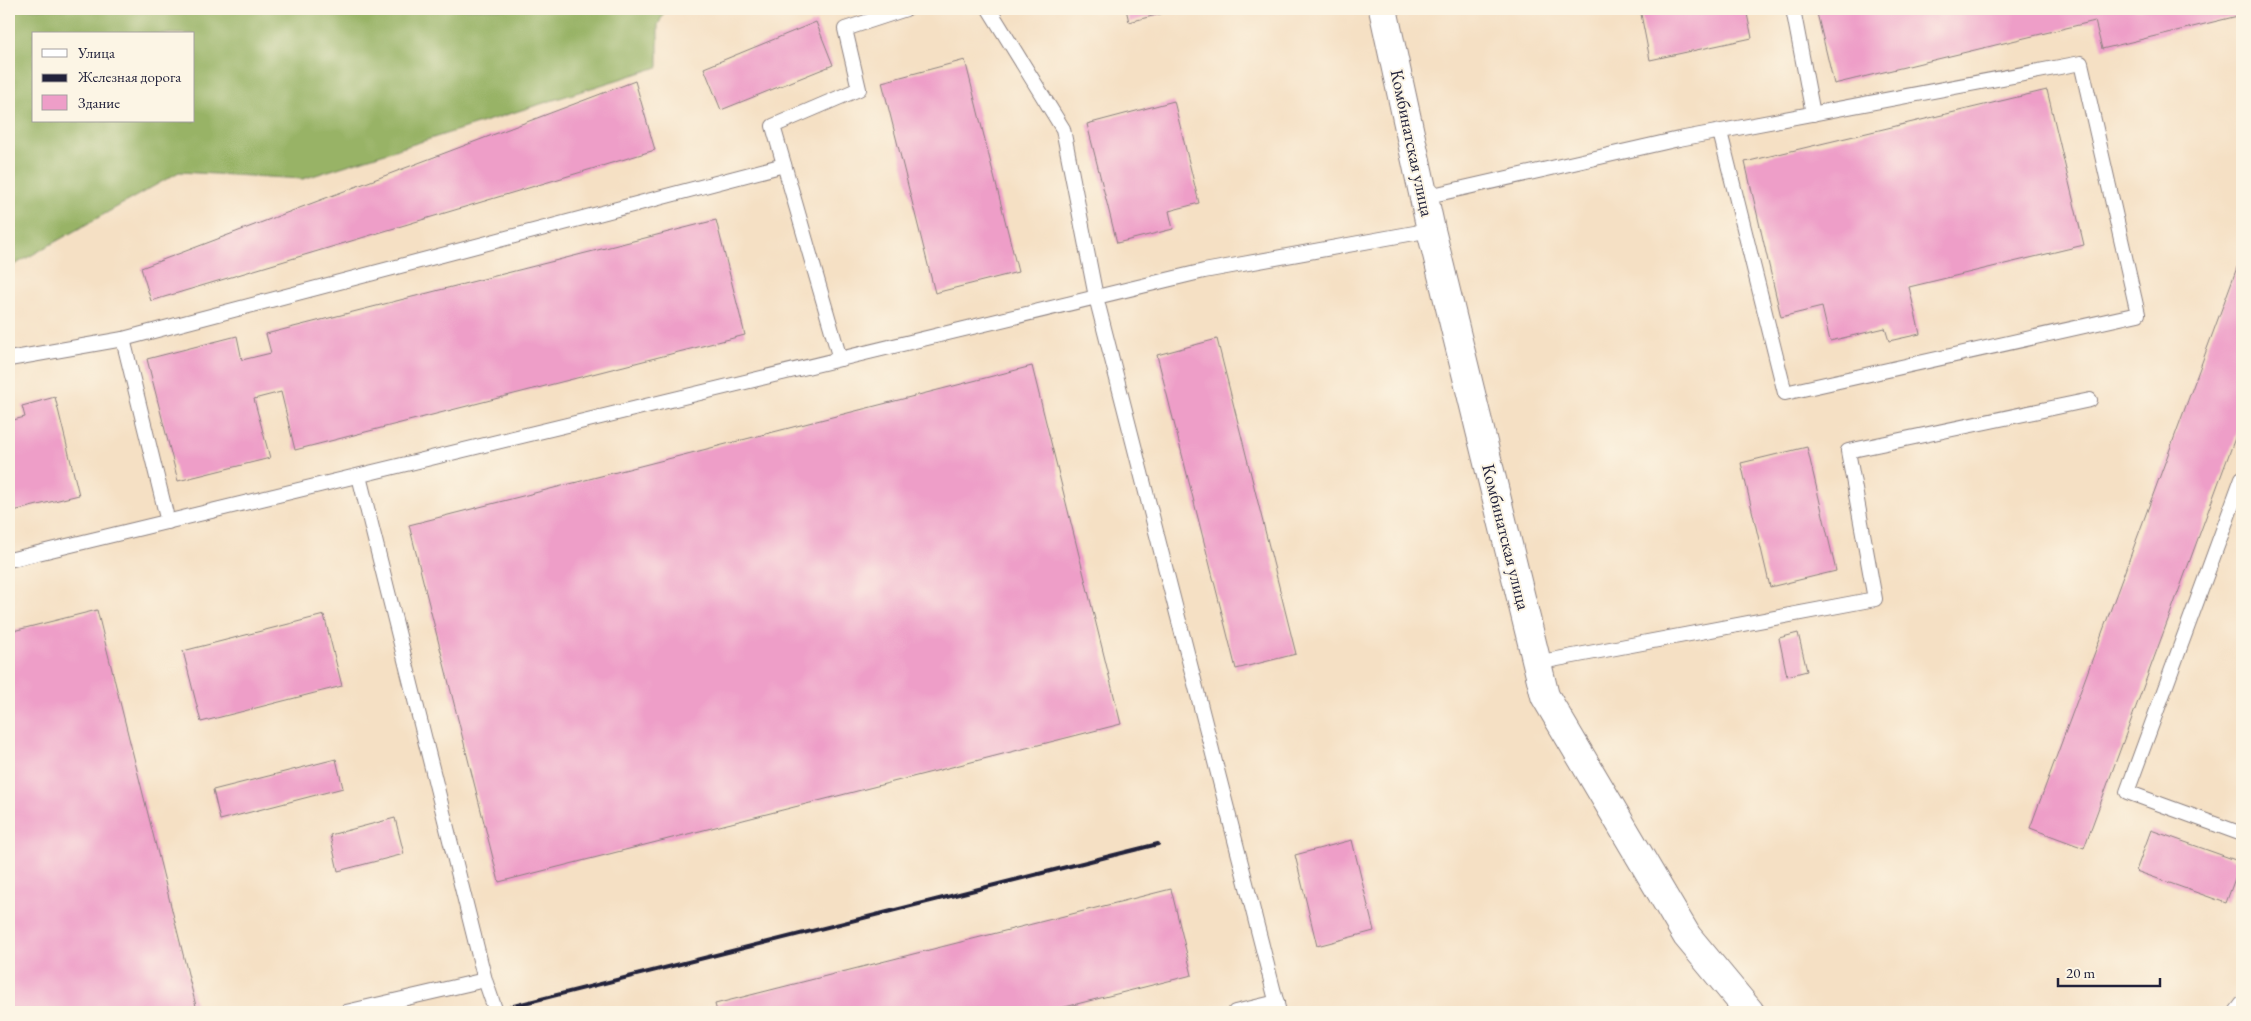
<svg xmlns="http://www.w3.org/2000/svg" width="2251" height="1021" viewBox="0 0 2251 1021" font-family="'EB Garamond',serif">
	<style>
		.forest { fill: #98b366; stroke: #5d6a50; fill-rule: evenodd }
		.building { fill: #ee9ec8 }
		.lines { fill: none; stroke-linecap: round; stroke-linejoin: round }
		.service-casing { stroke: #8c8180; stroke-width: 16 }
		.minor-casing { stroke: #8c8180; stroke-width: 30 }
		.service { stroke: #fff; stroke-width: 14 }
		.minor { stroke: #fff; stroke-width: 28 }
		.rail { stroke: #22223b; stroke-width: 4 }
		.labels { text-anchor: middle; stroke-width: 4; stroke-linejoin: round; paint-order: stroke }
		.street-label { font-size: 18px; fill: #22223b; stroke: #fcf5e5 }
	</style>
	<rect width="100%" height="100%" fill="#fcf5e5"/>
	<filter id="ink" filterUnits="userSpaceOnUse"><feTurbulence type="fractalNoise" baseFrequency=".02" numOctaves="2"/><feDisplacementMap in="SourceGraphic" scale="10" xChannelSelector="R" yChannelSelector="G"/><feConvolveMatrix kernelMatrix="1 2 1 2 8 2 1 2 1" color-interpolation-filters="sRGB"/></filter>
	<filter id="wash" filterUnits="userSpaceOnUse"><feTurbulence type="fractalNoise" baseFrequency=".0096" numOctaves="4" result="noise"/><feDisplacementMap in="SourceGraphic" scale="20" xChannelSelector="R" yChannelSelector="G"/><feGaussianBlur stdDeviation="1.12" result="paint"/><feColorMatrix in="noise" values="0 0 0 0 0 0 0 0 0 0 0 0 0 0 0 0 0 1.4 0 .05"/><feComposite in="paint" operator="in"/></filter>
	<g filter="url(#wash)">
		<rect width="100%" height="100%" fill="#f5e0c4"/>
		<path class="forest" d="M 9,9 L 666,9 L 658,25 L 658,67 L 303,179 L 179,172 L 9,268 ZM 34,34 L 194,34 L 194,121 L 34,121 Z"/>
		<g id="blocks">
			<g class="building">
				<polygon points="1126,9 1180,9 1129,22"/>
				<polygon points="1640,9 1746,9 1752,38 1650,60"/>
				<polygon points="1816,9 2242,9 2242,15 2102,49 2095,21 1834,84"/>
				<polygon points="816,22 833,65 721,110 704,68"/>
				<polygon points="965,60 1018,272 935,293 882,82"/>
				<polygon points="635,81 655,150 151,301 141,268"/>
				<polygon points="2047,90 2084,245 1909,287 1920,334 1889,341 1885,328 1830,341 1822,307 1781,317 1745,162"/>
				<polygon points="1174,101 1199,203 1169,211 1173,229 1117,243 1087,124"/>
				<polygon points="716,220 745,335 295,450 281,392 254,399 270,458 178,481 147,359 237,336 242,360 271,353 266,334"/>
				<polygon points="2242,254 2242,419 2084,848 2030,828"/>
				<polygon points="1217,339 1296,654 1236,669 1157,355"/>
				<polygon points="1032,366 1121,724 499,882 409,525"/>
				<polygon points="55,397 79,495 9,512 9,421 25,417 22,406"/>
				<polygon points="1807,447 1836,571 1770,587 1741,463"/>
				<polygon points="97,610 196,1006 173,1012 9,1012 9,632"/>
				<polygon points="324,615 342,686 201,722 183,651"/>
				<polygon points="1798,633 1807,671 1787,676 1779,638"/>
				<polygon points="336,759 343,788 220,820 213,790"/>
				<polygon points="395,818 404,854 338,871 330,835"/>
				<polygon points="2151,830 2241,862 2226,903 2136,871"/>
				<polygon points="1352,840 1374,931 1317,946 1295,855"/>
				<polygon points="1171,889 1192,975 1045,1012 717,1012 715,1004"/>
			</g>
		</g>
	</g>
	<g filter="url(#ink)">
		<use href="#blocks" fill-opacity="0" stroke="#8c8180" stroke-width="1"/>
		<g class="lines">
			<defs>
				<g id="service">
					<polyline points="989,9 1063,129 1096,297 1279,1012"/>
					<polyline points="1793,9 1813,114"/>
					<polyline points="1424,197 1679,139 2081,63 2138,314 1785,393 1720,132"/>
					<polyline points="123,339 168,522"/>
					<polyline points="9,359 123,339 784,165"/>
					<polyline points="840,359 773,126 859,89 845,29 906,9"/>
					<polyline points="359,476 485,980 496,1012"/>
					<polyline points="2242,478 2127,792 2242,834"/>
					<polyline points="9,560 1204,271 1431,230"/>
					<polyline points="1536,663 1875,599 1848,451 2090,400"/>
					<polyline points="346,1012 485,980"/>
					<polyline points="1235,1012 1277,1002"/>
					<polyline points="2236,1012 2242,1004"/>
				</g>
				<polyline id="minor" points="1383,9 1431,230 1545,696 1687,936 1750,1012"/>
			</defs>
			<use href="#service" class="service-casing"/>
			<use href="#minor" class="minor-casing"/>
			<use href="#service" class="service"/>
			<use href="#minor" class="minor"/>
			<polyline class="rail" points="489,1012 1158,844"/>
		</g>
	</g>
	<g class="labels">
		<g class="street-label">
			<text transform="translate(1412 143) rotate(78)" y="6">Комбинатская улица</text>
			<text transform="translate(1506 537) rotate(76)" y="6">Комбинатская улица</text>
		</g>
	</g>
	<rect width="2251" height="1021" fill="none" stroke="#fcf5e5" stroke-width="30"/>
	<rect x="32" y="32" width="162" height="90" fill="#fcf5e5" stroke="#a5a1a1"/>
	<rect x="42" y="49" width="25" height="8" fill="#ffffff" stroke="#a5a1a1"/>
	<text x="78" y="58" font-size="15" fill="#22223b">Улица</text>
	<rect x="42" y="74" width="25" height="8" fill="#22223b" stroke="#a5a1a1"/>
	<text x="78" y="82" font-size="15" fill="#22223b">Железная дорога</text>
	<rect x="42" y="95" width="25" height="15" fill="#ee9ec8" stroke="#a5a1a1"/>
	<text x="78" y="108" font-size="15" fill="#22223b">Здание</text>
	<path d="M2058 978v8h102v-8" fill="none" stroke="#22223b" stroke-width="2.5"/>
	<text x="2066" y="978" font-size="15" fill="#22223b" stroke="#fcf5e5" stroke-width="4" paint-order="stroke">20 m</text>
</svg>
